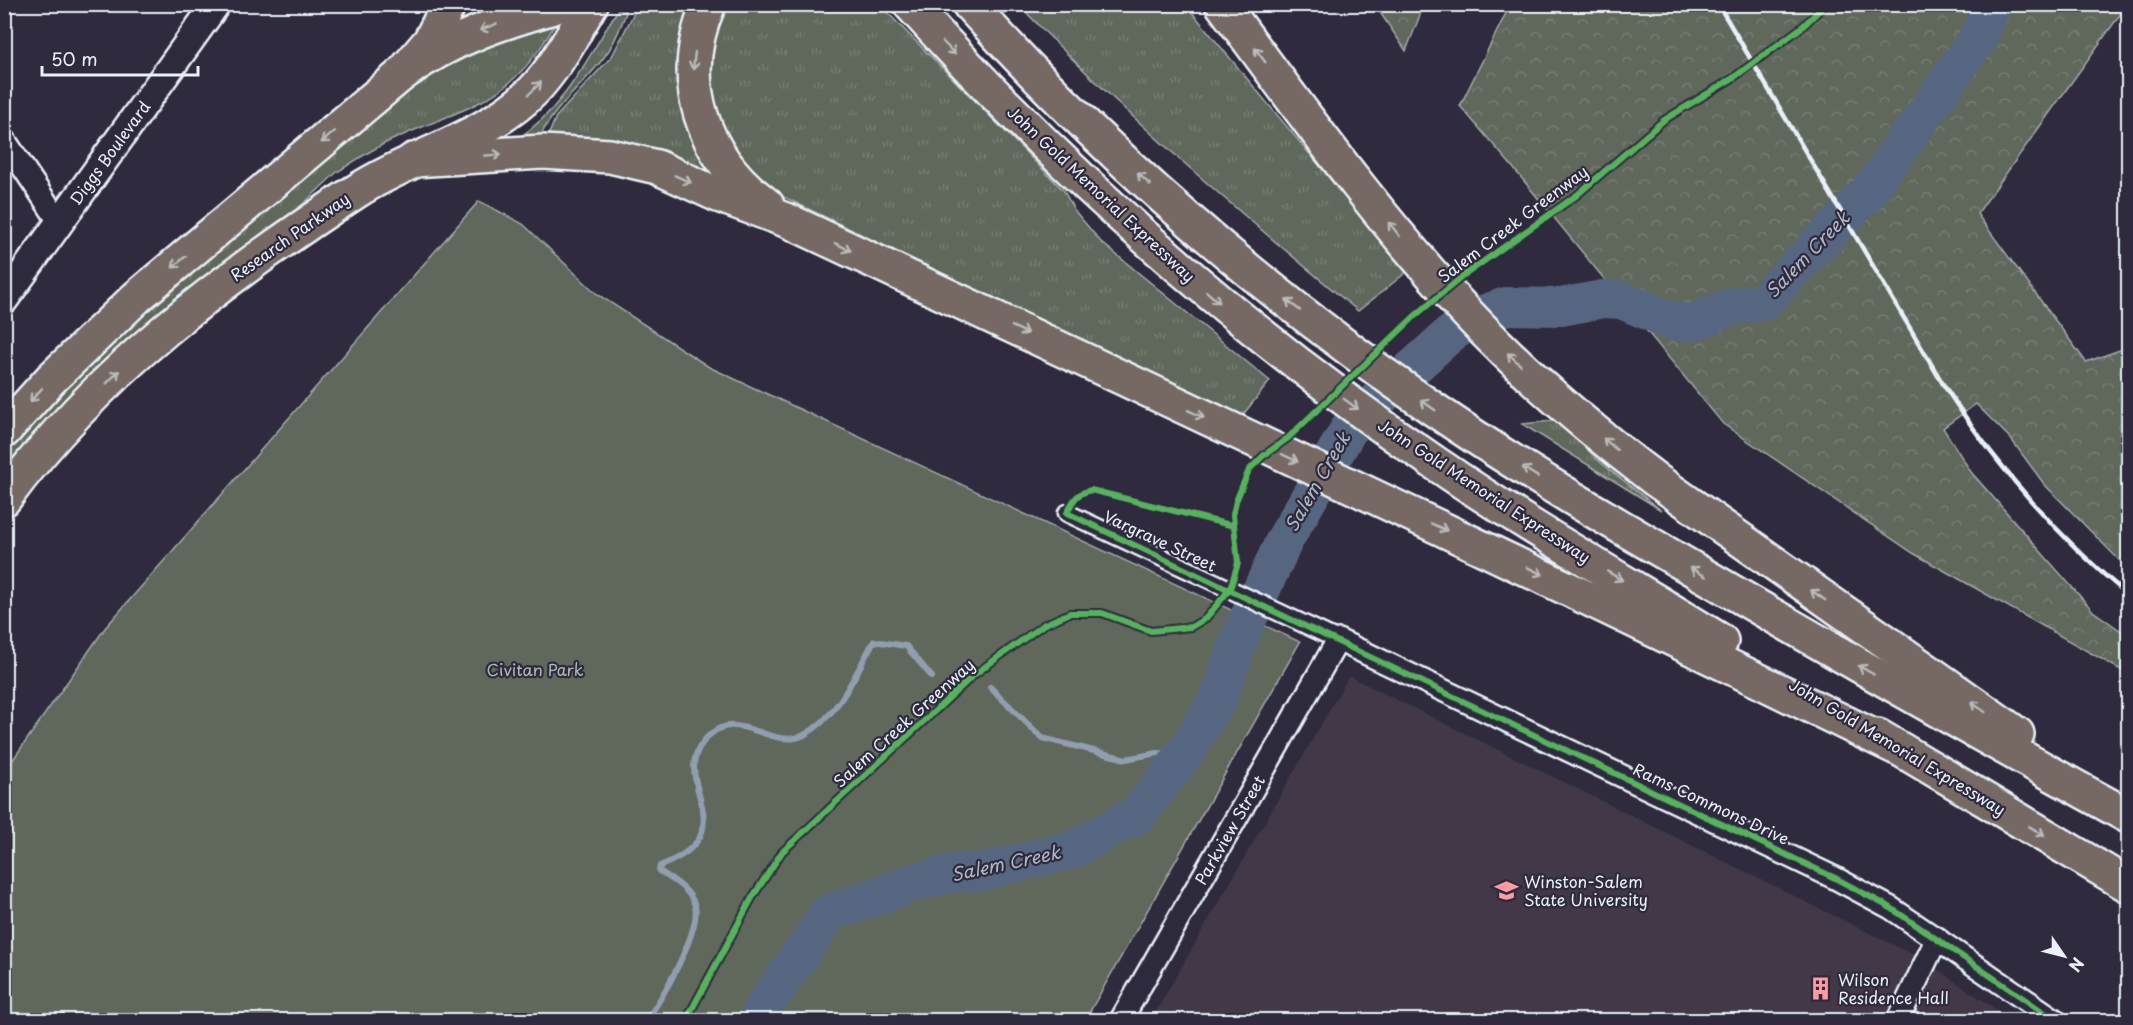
<svg xmlns="http://www.w3.org/2000/svg" width="2133" height="1025" viewBox="0 0 2133 1025" font-family="'Playpen Sans',sans-serif">
	<style>
		.built { fill: #423847 }
		.grass { fill: url(#grass-tufts); stroke: #a4acaa; stroke-width: 1.5 }
		.forest { fill: url(#forest-crowns); stroke: #a4acaa; stroke-width: 1.5 }
		.green { fill: #60675b; stroke: #a4acaa; stroke-width: 1.5 }
		.lines { fill: none; stroke-linecap: round; stroke-linejoin: round }
		.stream { stroke: #919eb1; stroke-width: 6 }
		.river { stroke: #576681; stroke-width: 38 }
		.pedestrian-casing { stroke: #e8f1f8; stroke-width: 21 }
		.minor-casing { stroke: #e8f1f8; stroke-width: 26 }
		.tertiary-casing { stroke: #e8f1f8; stroke-width: 32 }
		.primary-casing { stroke: #e8f1f8; stroke-width: 38 }
		.motorway-casing { stroke: #e8f1f8; stroke-width: 38 }
		.pedestrian { stroke: #2f2a3d; stroke-width: 16 }
		.minor { stroke: #2f2a3d; stroke-width: 21 }
		.tertiary { stroke: #2f2a3d; stroke-width: 27 }
		.primary { stroke: #766964; stroke-width: 33 }
		.motorway { stroke: #766964; stroke-width: 33 }
		.rail { stroke: #e8f1f8; stroke-width: 4.5 }
		.cycleway-casing { stroke: #2f2a3d; stroke-width: 10 }
		.cycleway { stroke: #56b35d; stroke-width: 6 }
		.oneway { stroke: #babbbd }
		.labels { text-anchor: middle; stroke-width: 4.5; stroke-linejoin: round; paint-order: stroke }
		.street-label { font-size: 16px; fill: #e8f1f8; stroke: #2f2a3d }
		.park-label { font-size: 16px; fill: #b2bab9; stroke: #2f2a3d }
		.poi-label { font-size: 16px; fill: #e8f1f8; stroke: #2f2a3d; text-anchor: start }
		.water-label { font-size: 18px; font-style: italic; fill: #aeb9c8; stroke: #2f2a3d }
	</style>
	<defs>
		<pattern id="grass-tufts" width="24" height="20" patternUnits="userSpaceOnUse" patternTransform="scale(1.5)"><rect width="24" height="20" fill="#60675b"/><path d="M3 7l-1-3M5 7V3M7 7l1-3M15 17l-1-3M17 17v-4M19 17l1-3" fill="none" stroke="#777d73"/></pattern>
		<pattern id="forest-crowns" width="20" height="18" patternUnits="userSpaceOnUse" patternTransform="scale(1.5)"><rect width="20" height="18" fill="#60675b"/><path d="M2 6a3 3 0 1 1 6 0M12 15a3 3 0 1 1 6 0" fill="none" stroke="#777d73"/></pattern>
	</defs>
	<rect width="100%" height="100%" fill="#2f2a3d"/>
	<filter id="ink" filterUnits="userSpaceOnUse"><feTurbulence type="fractalNoise" baseFrequency=".0167" numOctaves="2"/><feDisplacementMap in="SourceGraphic" scale="12" xChannelSelector="R" yChannelSelector="G"/><feConvolveMatrix kernelMatrix="1 2 1 2 8 2 1 2 1" color-interpolation-filters="sRGB"/></filter>
	<g filter="url(#ink)">
		<polygon class="built" points="1349,676 1922,959 2012,1020 1151,1020"/>
		<g class="grass">
			<polygon points="638,5 696,5 720,179 548,136 556,117 612,56"/>
			<polygon points="731,5 880,5 1064,191 1074,210 1101,242 1270,381 1241,417 767,189 719,131 707,56 721,19"/>
			<path d="M 1019,5 L 1186,5 L 1385,245 L 1409,270 L 1358,311 C 1240,213 1124,115 1019,5 Z"/>
			<path d="M 623,7 L 626,13 C 620,28 615,43 605,56 C 584,85 556,104 540,137 L 517,139 C 565,108 588,57 617,11 Z"/>
			<path d="M 554,26 C 509,106 467,105 392,140 C 372,149 354,161 336,173 L 5,485 L 5,453 L 33,419 L 139,314 L 423,80 L 452,62 L 491,44 Z"/>
			<polygon points="1555,417 1600,462 1661,510 1522,424 1552,421"/>
		</g>
		<g class="forest">
			<polygon points="1375,5 1424,5 1406,51"/>
			<polygon points="1510,5 2127,5 1977,214 2086,362 2128,347 2128,569 2044,484 2011,439 1976,404 1943,428 1971,472 2093,611 2128,636 2128,674 1913,553 1723,424 1510,164 1460,106"/>
		</g>
		<polygon class="green" points="479,201 523,224 597,294 709,367 1300,642 1085,1020 5,1020 5,771 105,628"/>
		<g class="lines">
			<g class="stream">
				<polyline points="990,687 1042,738 1126,759 1157,753 1184,755"/>
				<path d="M 646,1020 C 661,1002 701,930 695,906 C 691,890 672,879 659,871 L 660,866 C 749,831 669,784 703,742 C 735,701 769,752 804,735 C 838,718 856,672 874,641 L 906,646 L 932,677"/>
			</g>
			<polyline class="river" points="759,1020 762,1010 829,913 917,882 957,872 980,872 1072,850 1138,814 1184,755 1217,701 1243,630 1284,541 1353,422 1448,336 1474,317 1506,306 1561,307 1603,299 1621,300 1674,322 1695,322 1730,307 1764,301 1868,193 1978,39 1993,4"/>
			<defs>
				<polyline id="pedestrian" points="1067,513 1338,640"/>
				<g id="minor">
					<polyline points="4,139 60,223"/>
					<polyline points="1121,1020 1338,640 1835,878 1891,908 2055,1020"/>
					<polyline points="1898,1020 1937,938"/>
				</g>
				<polyline id="tertiary" points="4,300 216,4"/>
				<g id="primary">
					<path d="M 4,431 L 51,379 L 137,297 L 402,74 C 452,37 505,21 564,4"/>
					<path d="M 4,499 C 97,372 225,277 355,192 C 412,155 485,139 533,91 C 557,66 573,34 591,4"/>
				</g>
				<g id="motorway">
					<path d="M 709,4 C 675,80 702,157 767,205"/>
					<path d="M 910,4 C 1068,179 1243,333 1438,465 C 1530,528 1627,583 1721,641"/>
					<path d="M 969,4 C 1106,156 1263,292 1432,408 C 1522,470 1617,525 1712,580 C 1850,661 1988,739 2128,816"/>
					<path d="M 1222,4 C 1301,110 1378,219 1468,314 C 1525,375 1590,430 1656,480 L 2017,734"/>
					<polyline points="402,74 430,41 449,4"/>
					<path d="M 413,160 L 543,152 L 610,156 L 657,167 L 718,195 L 791,222 C 1160,396 1530,568 1897,748"/>
					<polyline points="1878,736 2128,885"/>
				</g>
			</defs>
			<use href="#pedestrian" class="pedestrian-casing"/>
			<use href="#minor" class="minor-casing"/>
			<use href="#tertiary" class="tertiary-casing"/>
			<use href="#primary" class="primary-casing"/>
			<use href="#motorway" class="motorway-casing"/>
			<use href="#pedestrian" class="pedestrian"/>
			<use href="#minor" class="minor"/>
			<use href="#tertiary" class="tertiary"/>
			<use href="#primary" class="primary"/>
			<use href="#motorway" class="motorway"/>
			<path class="rail" d="M 1718,4 L 1943,384 C 1995,464 2055,535 2128,595"/>
			<defs>
				<g id="cycleway">
					<path d="M 1234,526 L 1091,490 C 1077,493 1073,500 1067,513 L 1835,878 L 1891,908 L 2055,1020"/>
					<polyline points="686,1020 752,898 782,852 975,674 1043,625 1070,613 1102,613 1151,631 1191,627 1206,618 1230,589 1238,563 1233,515 1236,501 1249,470 1263,456 1288,438 1416,315 1463,276 1577,195 1664,120 1733,78 1802,27 1826,4"/>
				</g>
			</defs>
			<use href="#cycleway" class="cycleway-casing"/>
			<use href="#cycleway" class="cycleway"/>
		</g>
		<defs><path id="oneway-shaft" d="M-6 0H5M1.5-3L5.5 0L1.5 3" fill="none" stroke-width="1.6" stroke-linecap="round" stroke-linejoin="round" transform="scale(1.5)"/></defs>
		<g class="oneway">
			<use href="#oneway-shaft" transform="translate(488 27) rotate(160)"/>
			<use href="#oneway-shaft" transform="translate(949 48) rotate(46)"/>
			<use href="#oneway-shaft" transform="translate(1260 55) rotate(-127)"/>
			<use href="#oneway-shaft" transform="translate(694 61) rotate(96)"/>
			<use href="#oneway-shaft" transform="translate(535 88) rotate(-46)"/>
			<use href="#oneway-shaft" transform="translate(328 137) rotate(140)"/>
			<use href="#oneway-shaft" transform="translate(493 155) rotate(-4)"/>
			<use href="#oneway-shaft" transform="translate(683 179) rotate(24)"/>
			<use href="#oneway-shaft" transform="translate(1144 179) rotate(-138)"/>
			<use href="#oneway-shaft" transform="translate(1394 229) rotate(-129)"/>
			<use href="#oneway-shaft" transform="translate(843 247) rotate(25)"/>
			<use href="#oneway-shaft" transform="translate(179 262) rotate(140)"/>
			<use href="#oneway-shaft" transform="translate(1213 297) rotate(40)"/>
			<use href="#oneway-shaft" transform="translate(1293 305) rotate(-142)"/>
			<use href="#oneway-shaft" transform="translate(1020 330) rotate(25)"/>
			<use href="#oneway-shaft" transform="translate(1514 359) rotate(-137)"/>
			<use href="#oneway-shaft" transform="translate(113 377) rotate(-45)"/>
			<use href="#oneway-shaft" transform="translate(36 395) rotate(132)"/>
			<use href="#oneway-shaft" transform="translate(1351 404) rotate(36)"/>
			<use href="#oneway-shaft" transform="translate(1428 405) rotate(-145)"/>
			<use href="#oneway-shaft" transform="translate(1196 414) rotate(25)"/>
			<use href="#oneway-shaft" transform="translate(1610 444) rotate(-139)"/>
			<use href="#oneway-shaft" transform="translate(1290 458) rotate(25)"/>
			<use href="#oneway-shaft" transform="translate(1530 472) rotate(-148)"/>
			<use href="#oneway-shaft" transform="translate(1439 527) rotate(24)"/>
			<use href="#oneway-shaft" transform="translate(1535 571) rotate(25)"/>
			<use href="#oneway-shaft" transform="translate(1698 572) rotate(-150)"/>
			<use href="#oneway-shaft" transform="translate(1615 576) rotate(31)"/>
			<use href="#oneway-shaft" transform="translate(1818 595) rotate(-145)"/>
			<use href="#oneway-shaft" transform="translate(1866 670) rotate(-150)"/>
			<use href="#oneway-shaft" transform="translate(1978 707) rotate(-145)"/>
			<use href="#oneway-shaft" transform="translate(2037 831) rotate(31)"/>
		</g>
	</g>
	<defs>
		<symbol id="university-bare" viewBox="-9 -9 18 18"><path d="M0-5L7-2L0 1L-7-2ZM-4 1L0 2.5L4 1V4Q0 6-4 4Z" fill="#ff9aa2" stroke="#2f2a3d" stroke-width="2.5" paint-order="stroke"/></symbol>
		<symbol id="building-bare" viewBox="-9 -9 18 18"><path d="M-4-6H4V6H1V3H-1V6H-4ZM-2.5-4.3h1.7v1.8h-1.7ZM.8-4.3h1.7v1.8H.8ZM-2.5-1h1.7V.8h-1.7ZM.8-1h1.7V.8H.8Z" fill="#ff9aa2" stroke="#2f2a3d" stroke-width="2.5" paint-order="stroke"/></symbol>
	</defs>
	<g fill-rule="evenodd">
		<use href="#university-bare" x="1490" y="874" width="33" height="33"/>
		<use href="#building-bare" x="1804" y="972" width="33" height="33"/>
	</g>
	<g class="labels">
		<g class="street-label">
			<text transform="translate(110 153) rotate(-54)" y="6">Diggs Boulevard</text>
			<text transform="translate(1101 194) rotate(43)" y="6">John Gold Memorial Expressway</text>
			<text transform="translate(1513 224) rotate(-37)" y="6">Salem Creek Greenway</text>
			<text transform="translate(290 237) rotate(-35)" y="6">Research Parkway</text>
			<text transform="translate(1484 491) rotate(33)" y="6">John Gold Memorial Expressway</text>
			<text transform="translate(1160 541) rotate(25)" y="6">Vargrave Street</text>
			<text transform="translate(904 723) rotate(-42)" y="6">Salem Creek Greenway</text>
			<text transform="translate(1897 747) rotate(31)" y="6">John Gold Memorial Expressway</text>
			<text transform="translate(1711 804) rotate(25)" y="6">Rams Commons Drive</text>
			<text transform="translate(1230 830) rotate(-60)" y="6">Parkview Street</text>
		</g>
		<g class="park-label">
			<text x="535" y="676">Civitan Park</text>
		</g>
		<g class="poi-label">
			<text x="1524" y="888">Winston-Salem<tspan x="1524" dy="18">State University</tspan></text>
			<text x="1838" y="986">Wilson<tspan x="1838" dy="18">Residence Hall</tspan></text>
		</g>
		<g class="water-label">
			<text transform="translate(1808 255) rotate(-46)" y="6">Salem Creek</text>
			<text transform="translate(1318 482) rotate(-60)" y="6">Salem Creek</text>
			<text transform="translate(1006 864) rotate(-12)" y="6">Salem Creek</text>
		</g>
	</g>
	<rect width="2133" height="1025" fill="none" stroke="#2f2a3d" stroke-width="24"/>
	<rect x="12" y="12" width="2109" height="1001" fill="none" stroke="#e8f1f8" stroke-width="2" filter="url(#ink)"/>
	<g transform="translate(2064 956) rotate(125)" stroke="#2f2a3d" stroke-width="4.5" paint-order="stroke">
	<path d="M0-4.5L10 22L0 15L-10 22Z" fill="#e8f1f8"/>
	<text y="-9" font-size="16" font-weight="bold" text-anchor="middle" fill="#e8f1f8">N</text>
	</g>
	<path d="M42 66v9h156v-9" fill="none" stroke="#e8f1f8" stroke-width="3"/>
	<text x="51" y="66" font-size="18" fill="#e8f1f8" stroke="#2f2a3d" stroke-width="4.5" paint-order="stroke">50 m</text>
</svg>
